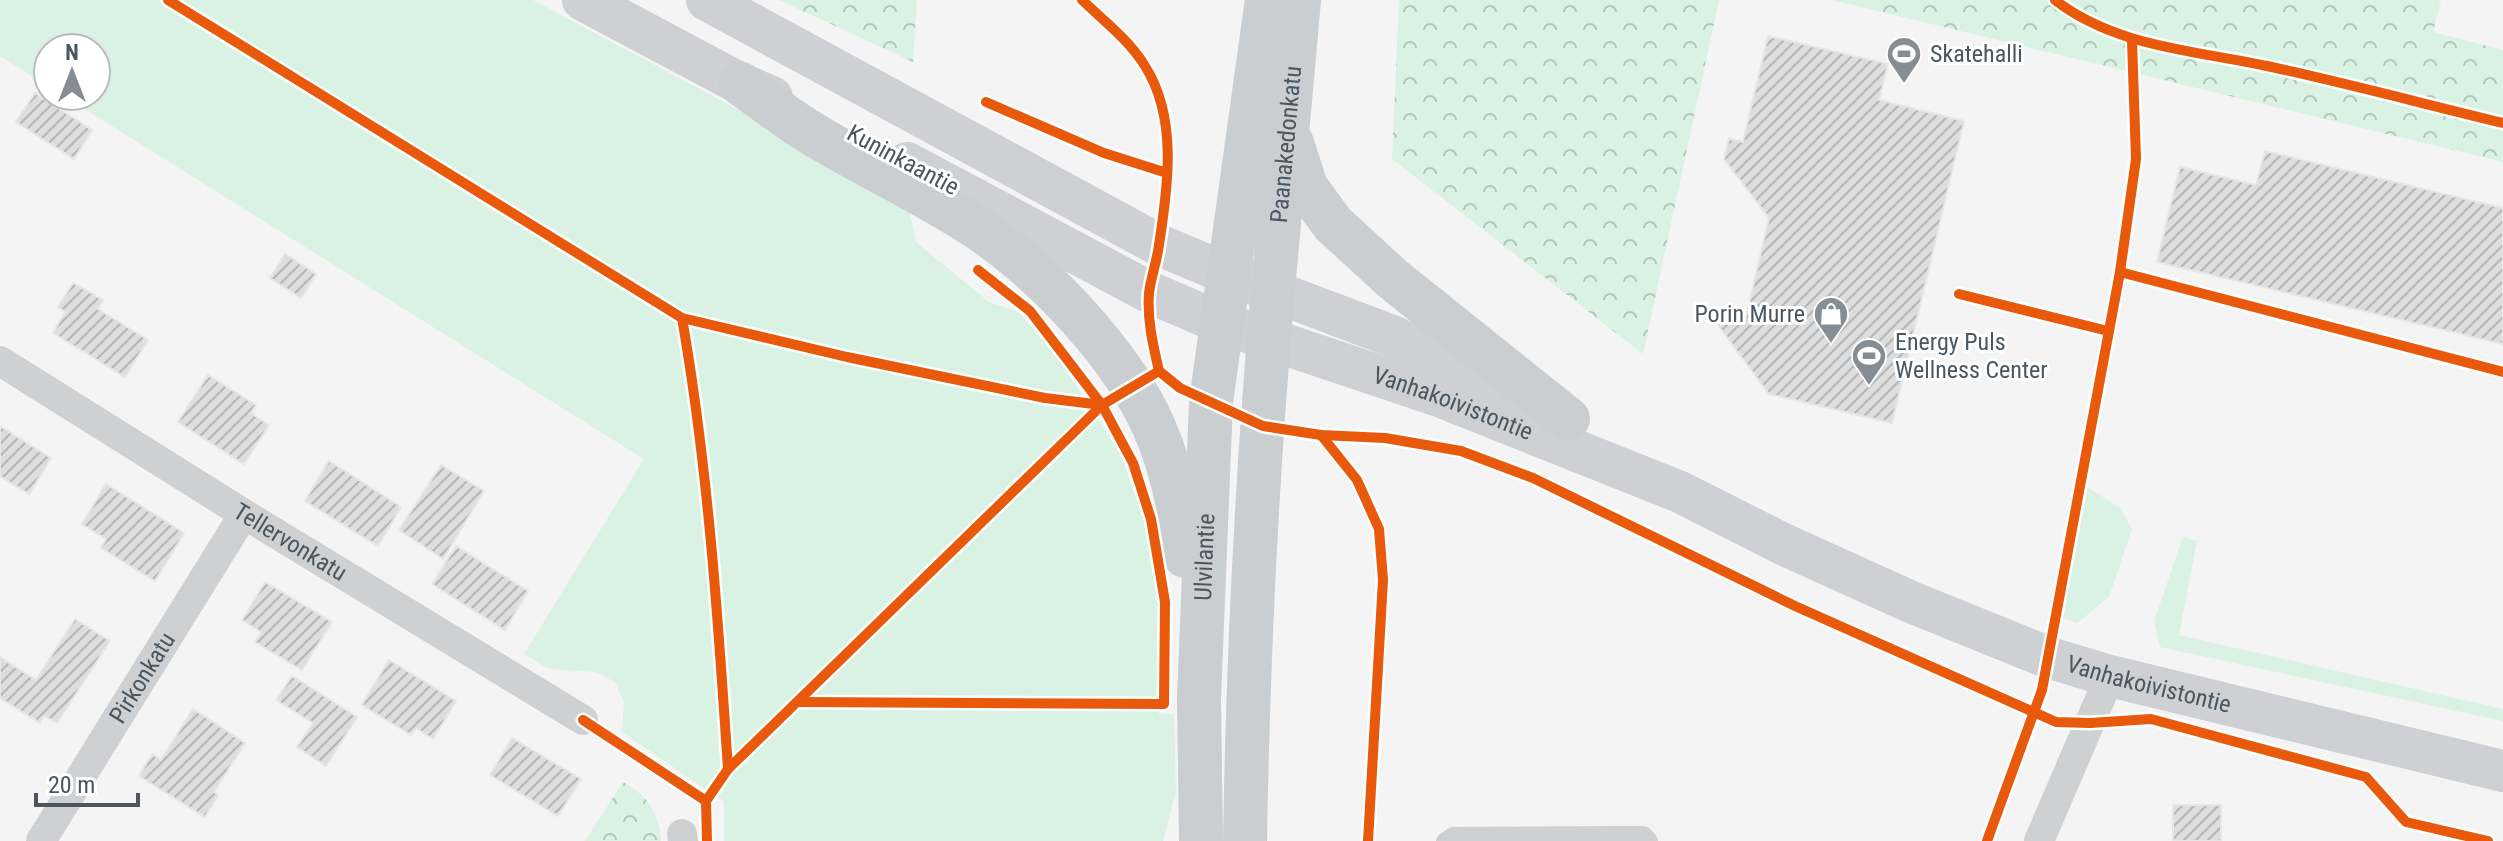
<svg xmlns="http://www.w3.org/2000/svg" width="2503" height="841" viewBox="0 0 2503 841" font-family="'Roboto Condensed',sans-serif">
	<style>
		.grass { fill: #d9f2e3 }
		.park { fill: url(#park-crowns) }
		.building { fill: url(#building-hatch); stroke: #e5e6e7; stroke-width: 2 }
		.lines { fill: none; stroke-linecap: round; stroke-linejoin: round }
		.service { stroke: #ced0d2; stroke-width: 16 }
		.minor { stroke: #ced0d2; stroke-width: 30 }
		.secondary { stroke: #ced0d4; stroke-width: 42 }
		.primary { stroke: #caced1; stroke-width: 44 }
		.cycleway-casing { stroke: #fff; stroke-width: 15 }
		.cycleway { stroke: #e8590c; stroke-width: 10 }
		.labels { text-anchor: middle; stroke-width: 6; stroke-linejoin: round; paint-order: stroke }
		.poi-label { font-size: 24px; fill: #4a5661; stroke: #fff; text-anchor: start }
		.street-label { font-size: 24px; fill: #4a5661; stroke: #fff }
	</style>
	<defs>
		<pattern id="park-crowns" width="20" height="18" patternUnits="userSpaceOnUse" patternTransform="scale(2)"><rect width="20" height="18" fill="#d9f2e3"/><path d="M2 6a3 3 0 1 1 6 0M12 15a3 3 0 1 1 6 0" fill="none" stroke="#b2c7bb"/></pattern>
		<pattern id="building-hatch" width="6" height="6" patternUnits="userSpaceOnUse" patternTransform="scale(2)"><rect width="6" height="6" fill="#ddddde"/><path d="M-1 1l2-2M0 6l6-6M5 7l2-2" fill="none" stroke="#b5b6b7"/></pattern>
	</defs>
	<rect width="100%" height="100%" fill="#f4f4f4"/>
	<g class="grass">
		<polygon points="0,0 533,0 862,176 910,213 916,242 989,302 1018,312 1053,351 1121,454 1145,524 1158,604 1159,714 1174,714 1176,791 1163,841 724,841 724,802 622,732 624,703 615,682 595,672 549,669 524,654 644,459 64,96 96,96 96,48 48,48 48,86 0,56"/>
		<polygon points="2084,485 2120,508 2132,529 2109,597 2077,623 2060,617"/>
		<polygon points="2183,537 2197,541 2179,635 2503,709 2503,721 2160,647 2154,621"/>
	</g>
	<g class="park">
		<polygon points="779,0 917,0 913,62"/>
		<polygon points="1399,0 1719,0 1643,354 1392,159"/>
		<polygon points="1832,0 2441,0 2433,32 2503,50 2503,162"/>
		<path d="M 623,782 C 647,795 659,812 661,841 L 585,841 Z"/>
	</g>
	<g class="building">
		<polygon points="1768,36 1888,64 1879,100 1964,121 1892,423 1769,394 1708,312 1745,321 1769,218 1724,159 1729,139 1743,142"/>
		<polygon points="35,93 92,130 74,159 16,122"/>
		<polygon points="2265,151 2503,208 2503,344 2157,262 2180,167 2256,185"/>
		<polygon points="285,254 316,274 301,298 270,278"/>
		<polygon points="73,283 103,300 98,309 148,340 125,377 53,333 65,312 58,307"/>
		<polygon points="208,375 256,405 251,413 269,425 244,464 178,422"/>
		<polygon points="0,426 51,458 29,494 0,476"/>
		<polygon points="329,461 401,507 378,546 305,501"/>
		<polygon points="441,465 484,491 443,559 399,530"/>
		<polygon points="106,484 184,533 155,581 101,548 106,539 82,524"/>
		<polygon points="456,546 528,591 505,630 432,584"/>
		<polygon points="265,582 332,622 302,670 255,642 261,632 242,620"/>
		<polygon points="75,619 110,641 57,723 44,716 40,723 0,698 0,657 36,680"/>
		<polygon points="389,660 456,701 433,739 416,728 411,735 362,705"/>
		<polygon points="292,676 357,717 326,766 297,747 313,723 276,700"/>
		<polygon points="193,709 245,743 214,792 218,795 205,817 139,776 152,754 161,760"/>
		<polygon points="512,738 581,779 558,816 490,775"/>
		<rect x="2173" y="805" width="48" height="36"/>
	</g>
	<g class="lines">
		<g class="service">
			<polyline points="1619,834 1644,834 1650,841"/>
			<polyline points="1444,841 1453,835 1619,834 1625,841"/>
		</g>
		<g class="minor">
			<path id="s1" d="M 0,361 L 244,514 L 583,720"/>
			<polyline points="682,834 683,841"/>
			<path id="s2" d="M 41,841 L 244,514"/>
			<polyline points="2039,841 2110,676"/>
		</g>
		<g class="secondary">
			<polyline points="583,0 741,84 772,97"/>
			<polyline points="707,0 1159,245 1228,274 1392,336 1532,402"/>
			<path id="s3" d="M 907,163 L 1149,292 L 1221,323 L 1439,396 L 1680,492 L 1785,545 L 1911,602 L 2047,657 L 2110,676 L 2503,771"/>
		</g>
		<g class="primary">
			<path d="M 741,84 C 761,98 780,113 800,126 C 858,163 922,191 979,229 C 1045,273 1122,355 1154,427 C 1172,468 1181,512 1185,556"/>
			<polyline points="1292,143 1306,187 1333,224 1393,279 1568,419"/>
			<path id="s4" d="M 1201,841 L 1199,698 L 1211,402 L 1267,0"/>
			<path id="s5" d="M 1245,841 C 1248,657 1257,473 1273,290 C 1281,193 1291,97 1299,0"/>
		</g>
		<defs>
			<g id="cycleway">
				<polyline points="168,0 682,318 847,357 1045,398 1102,405 728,769 706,801 707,841"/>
				<path d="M 1082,0 C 1103,20 1129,40 1145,66 C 1178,118 1168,187 1159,245 C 1157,261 1151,277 1149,293 C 1147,320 1153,345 1159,371 L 1102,405"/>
				<path d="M 2055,0 C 2116,47 2193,50 2267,66 C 2346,83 2424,104 2503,123"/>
				<polyline points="986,102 1104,153 1167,173"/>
				<polyline points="2120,272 2503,372"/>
				<polyline points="1959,294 2108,331"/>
				<path d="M 682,318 C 708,467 718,618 728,769"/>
				<polyline points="1159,371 1180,388 1263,426 1321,435 1385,438 1461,451 1533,478 1795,606 2056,722 2090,723 2151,719 2366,777 2406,822 2488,841"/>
				<polyline points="1321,435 1357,480 1379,529 1383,580 1368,841"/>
				<polyline points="798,702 1164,704 1165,602 1151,519 1133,463 1102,405 1030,311 978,270"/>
				<polyline points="583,720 706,801"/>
				<polyline points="1987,841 2042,690 2120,272 2136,159 2132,41"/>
			</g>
		</defs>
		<use href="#cycleway" class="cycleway-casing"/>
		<use href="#cycleway" class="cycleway"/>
	</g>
	<defs>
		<symbol id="stadium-pin" viewBox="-11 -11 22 30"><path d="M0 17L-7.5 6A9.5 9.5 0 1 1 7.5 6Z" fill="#868d94" stroke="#fff"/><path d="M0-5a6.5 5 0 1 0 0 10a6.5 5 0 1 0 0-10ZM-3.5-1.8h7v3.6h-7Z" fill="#fff"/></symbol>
		<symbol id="shop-pin" viewBox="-11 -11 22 30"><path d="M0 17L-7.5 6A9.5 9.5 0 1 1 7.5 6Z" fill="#868d94" stroke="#fff"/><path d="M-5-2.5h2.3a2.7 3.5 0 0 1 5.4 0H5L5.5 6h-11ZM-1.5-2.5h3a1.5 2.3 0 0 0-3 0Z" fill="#fff"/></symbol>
	</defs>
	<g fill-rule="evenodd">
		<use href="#stadium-pin" x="1884" y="34" width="40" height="54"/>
		<use href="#shop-pin" x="1811" y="294" width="40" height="54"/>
		<use href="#stadium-pin" x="1849" y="336" width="40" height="54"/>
	</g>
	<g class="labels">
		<g class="poi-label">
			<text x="1930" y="62">Skatehalli</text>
			<text x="1805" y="322" text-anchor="end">Porin Murre</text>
			<text x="1895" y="350">Energy Puls<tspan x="1895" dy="28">Wellness Center</tspan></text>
		</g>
		<g class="street-label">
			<text dy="8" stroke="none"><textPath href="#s5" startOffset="698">Paanakedonkatu</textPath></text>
			<text transform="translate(903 160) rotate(28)" y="8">Kuninkaantie</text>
			<text dy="8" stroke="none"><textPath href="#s3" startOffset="598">Vanhakoivistontie</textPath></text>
			<text dy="8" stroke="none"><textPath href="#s1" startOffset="342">Tellervonkatu</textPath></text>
			<text dy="8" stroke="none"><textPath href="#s4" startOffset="284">Ulvilantie</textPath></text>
			<text dy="8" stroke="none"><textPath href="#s2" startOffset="192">Pirkonkatu</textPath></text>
			<text dy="8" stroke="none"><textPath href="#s3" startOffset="1350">Vanhakoivistontie</textPath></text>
		</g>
	</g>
	<g transform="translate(72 72)"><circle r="38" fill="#ffffff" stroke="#b7bbc0" stroke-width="2"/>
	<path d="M0-6L14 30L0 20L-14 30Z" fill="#868d94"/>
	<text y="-12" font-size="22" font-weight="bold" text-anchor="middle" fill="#4a5661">N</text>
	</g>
	<path d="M36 793v12h102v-12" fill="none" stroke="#4a5661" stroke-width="4"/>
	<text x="48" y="793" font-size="24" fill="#4a5661" stroke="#ffffff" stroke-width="6" paint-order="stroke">20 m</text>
</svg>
